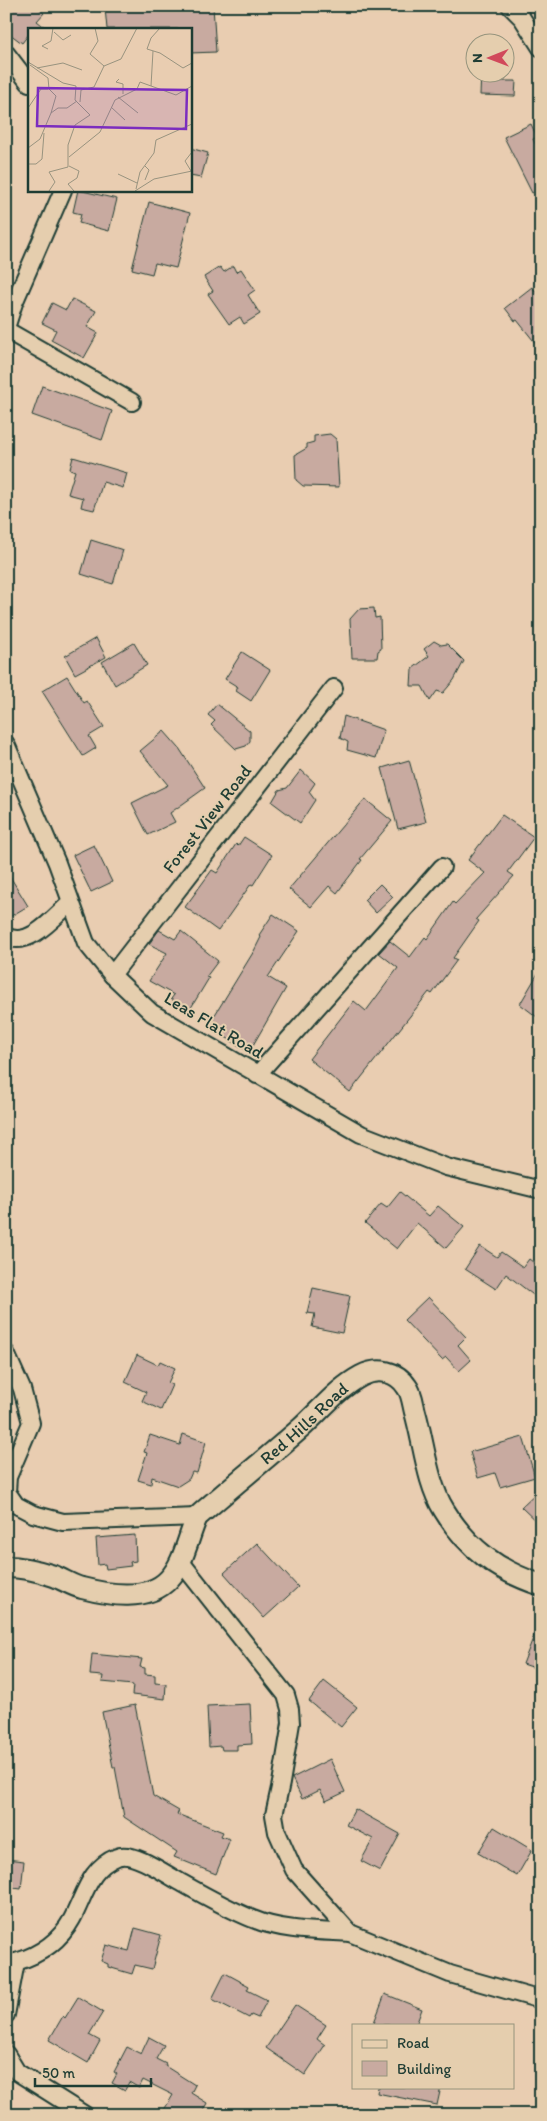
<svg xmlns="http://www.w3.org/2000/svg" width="547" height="2121" viewBox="0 0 547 2121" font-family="Itim,sans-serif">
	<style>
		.building { fill: #c8aaa0; stroke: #1f3d34 }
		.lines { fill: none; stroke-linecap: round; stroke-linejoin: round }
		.minor-casing { stroke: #1f3d34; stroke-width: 20 }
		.major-casing { stroke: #1f3d34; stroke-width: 24 }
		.minor { stroke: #e5ceae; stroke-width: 16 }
		.major { stroke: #e5ceae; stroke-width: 20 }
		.labels { text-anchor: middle; stroke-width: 4; stroke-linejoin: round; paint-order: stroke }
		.street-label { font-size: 18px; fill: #1f3d34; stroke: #e5ceae }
		.inset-road { fill: none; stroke: #98937f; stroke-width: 1 }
		.view { fill: #7b2cbf; fill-opacity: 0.15; stroke: #7b2cbf; stroke-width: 2.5 }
		.inset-edge { fill: none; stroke: #1f3d34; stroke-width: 2.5 }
	</style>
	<rect width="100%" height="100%" fill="#e9cdb1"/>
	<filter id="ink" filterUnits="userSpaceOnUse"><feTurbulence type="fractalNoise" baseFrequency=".02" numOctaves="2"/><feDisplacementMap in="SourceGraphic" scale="10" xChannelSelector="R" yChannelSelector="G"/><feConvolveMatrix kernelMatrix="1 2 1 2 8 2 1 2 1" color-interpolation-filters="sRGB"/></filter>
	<g filter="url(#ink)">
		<g class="building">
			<polygon points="6,6 35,6 44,13 37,21 47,29 29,29 29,34 22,43 6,31"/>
			<polygon points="122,6 213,6 216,52 190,53 190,29 107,29 105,8"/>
			<polygon points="481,72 501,72 501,81 516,81 515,96 480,95"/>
			<polygon points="531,124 537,137 533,139 541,156 541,189 532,193 504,137"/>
			<polygon points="190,148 208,153 201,178 190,176"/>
			<polygon points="78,190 117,199 109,231 79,223 81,214 73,212"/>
			<polygon points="149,202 190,213 176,268 155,263 152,274 132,269"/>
			<polygon points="233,266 236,272 241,269 255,290 248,295 260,314 244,324 240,317 229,324 208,294 213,291 204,277 220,267 224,272"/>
			<polygon points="532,287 541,298 541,350 517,320 515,321 505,308"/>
			<polygon points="72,299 96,311 87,327 98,333 84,358 51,340 56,330 42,323 52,303 66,310"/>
			<polygon points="42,386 112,411 102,440 32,415"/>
			<polygon points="330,434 336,439 339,487 303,486 296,480 295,455 307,448 307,444 314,442 314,436"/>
			<polygon points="73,457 127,473 123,488 103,482 94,510 81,507 83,498 68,494 75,471 70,469"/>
			<polygon points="91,540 123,550 113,584 81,574"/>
			<polygon points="374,608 375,618 380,617 381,649 378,651 377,658 352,658 350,619 359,609"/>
			<polygon points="96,638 106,657 75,674 65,656"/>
			<polygon points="434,641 441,645 447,644 464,661 454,680 443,693 437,691 430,701 422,686 411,686 412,669 429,656 424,649"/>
			<polygon points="134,643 147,665 115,685 102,662"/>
			<polygon points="242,652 270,670 251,701 236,691 238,687 225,679"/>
			<polygon points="67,676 84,703 87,701 104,727 89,736 96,748 83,756 42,691"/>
			<polygon points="217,704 250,731 250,741 246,746 236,749 211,725 215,721 208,715"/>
			<polygon points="344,716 384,730 376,758 347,750 348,742 340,738"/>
			<polygon points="164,731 179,748 205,788 170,813 175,822 148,835 132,803 168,785 140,751"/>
			<polygon points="409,760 426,822 398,829 382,768"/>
			<polygon points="301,770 315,783 309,792 315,800 300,823 272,802 279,790 287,788"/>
			<polygon points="365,799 392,821 360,859 362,860 337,893 329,886 311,907 289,889"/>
			<polygon points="502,815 534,837 508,872 514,876 476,919 479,921 453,958 457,960 432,994 429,992 350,1092 309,1059 354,1001 366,1011 398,968 379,953 390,941 410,957 425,937 427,939 453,902 455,904 485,873 468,860"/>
			<polygon points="244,837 272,855 253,885 251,884 218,931 185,907 212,870 217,873 236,844 238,846"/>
			<polygon points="94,845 112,882 91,892 73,855"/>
			<polygon points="6,870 28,906 6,919"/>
			<polygon points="380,884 393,897 376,913 364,900"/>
			<polygon points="273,914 299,931 268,977 286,988 249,1052 208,1026 254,951 261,937 259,935"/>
			<polygon points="159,930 175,939 181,931 218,961 206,977 209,978 189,1011 171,999 174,995 149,981 167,953 149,944"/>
			<polygon points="541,968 541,1020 520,1004"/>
			<polygon points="400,1192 429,1216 438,1206 464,1227 446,1248 417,1223 397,1249 365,1223 381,1204 387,1208"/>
			<polygon points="480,1246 497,1257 501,1252 523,1267 529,1259 541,1268 541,1301 506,1274 496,1289 465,1269"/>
			<polygon points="313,1288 350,1296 342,1333 312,1327 315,1314 307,1313"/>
			<polygon points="428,1297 466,1337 458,1345 471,1360 459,1371 446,1357 442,1360 404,1320"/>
			<polygon points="137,1355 158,1365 160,1361 175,1368 168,1383 172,1385 161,1410 142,1401 146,1392 125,1382"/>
			<polygon points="183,1434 206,1442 197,1473 192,1472 189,1479 178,1486 152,1477 151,1484 138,1480 147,1453 144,1452 150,1435 180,1445"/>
			<polygon points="523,1437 535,1477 500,1487 495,1473 478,1478 470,1452"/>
			<polygon points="541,1488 541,1526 521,1507"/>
			<polygon points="135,1535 136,1561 130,1562 131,1566 106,1569 105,1564 98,1565 96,1538"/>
			<polygon points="257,1543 298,1587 264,1618 224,1573"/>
			<polygon points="540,1620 541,1620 541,1670 523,1664"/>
			<polygon points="92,1654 142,1659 140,1667 145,1668 145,1674 155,1675 155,1683 166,1684 165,1699 132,1695 133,1685 102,1682 103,1676 90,1675"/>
			<polygon points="324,1681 357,1707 341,1727 309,1701"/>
			<polygon points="250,1704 252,1744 237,1745 237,1750 222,1750 221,1746 209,1747 207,1706"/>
			<polygon points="135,1705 153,1796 179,1811 177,1814 223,1832 221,1836 230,1839 216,1874 174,1857 177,1852 124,1817 115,1767 113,1767 102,1712"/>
			<polygon points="330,1759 345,1792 326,1801 320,1790 302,1799 292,1778"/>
			<polygon points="355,1809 400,1834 380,1871 361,1861 373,1839 346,1825"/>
			<polygon points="494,1827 532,1850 517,1876 478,1853"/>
			<polygon points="6,1859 24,1861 21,1889 6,1887"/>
			<polygon points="135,1928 161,1935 152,1969 135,1965 132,1974 108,1967 108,1964 101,1961 106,1945 129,1951"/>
			<polygon points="225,1973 249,1986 247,1990 267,2000 258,2018 251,2015 249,2018 212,1999"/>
			<polygon points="385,1994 422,2009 416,2025 373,2025"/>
			<polygon points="78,1997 103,2012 89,2035 100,2041 88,2063 49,2040 63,2016 65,2018"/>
			<polygon points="295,2005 326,2025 317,2039 325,2045 305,2075 266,2048"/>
			<polygon points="149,2037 164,2045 156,2059 166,2064 165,2066 195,2085 191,2093 207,2103 201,2115 161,2115 173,2095 143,2080 139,2088 129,2082 125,2090 112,2083 117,2074 114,2072 127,2047 141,2054"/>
			<polygon points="378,2087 441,2087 437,2105 377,2093"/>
		</g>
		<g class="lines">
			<defs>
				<g id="minor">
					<polyline points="510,6 522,18 541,48"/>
					<polyline points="6,53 29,83"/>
					<polyline points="6,328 14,303 63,190"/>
					<polyline points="6,330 132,402"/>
					<polyline points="6,744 57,863 86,943 112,975 152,1013 361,1134 446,1167 541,1190"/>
					<path d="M 6,936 C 29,949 55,916 70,903"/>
					<polyline points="112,975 334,688"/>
					<polyline points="257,1075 442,867"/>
					<polyline points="6,1353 22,1389 31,1423 8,1477 7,1492 16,1505 33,1514 63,1522 197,1517"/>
					<polyline points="181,1562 286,1695 290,1709 291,1723 281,1783 274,1815 277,1832 294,1870 350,1933 450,1974 541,2000"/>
					<path d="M 16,1962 C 39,1955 60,1941 72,1919 C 85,1895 89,1868 117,1857 C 133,1850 167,1875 182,1883 C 205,1896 228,1909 253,1919 C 281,1931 320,1931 350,1933"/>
					<polyline points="6,2015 16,1962"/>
					<polyline points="6,2054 17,2072 85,2115"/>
				</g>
				<g id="major">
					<path id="s1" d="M 6,1567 C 23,1567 39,1571 54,1576 C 64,1580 73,1586 82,1588 C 109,1595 148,1602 169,1579 C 184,1563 188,1537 197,1517 C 231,1487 267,1458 301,1428 C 321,1410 337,1389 361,1376 C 378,1367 397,1371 407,1387 C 412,1393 413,1405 415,1412 C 424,1443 427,1483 444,1510 C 468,1549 498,1571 541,1585"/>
				</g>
			</defs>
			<use href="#minor" class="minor-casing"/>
			<use href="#major" class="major-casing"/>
			<use href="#minor" class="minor"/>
			<use href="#major" class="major"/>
		</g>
	</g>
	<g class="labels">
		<g class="street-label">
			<text transform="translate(207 819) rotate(-52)" y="6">Forest View Road</text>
			<text transform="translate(214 1025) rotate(31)" y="6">Leas Flat Road</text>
			<text dy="6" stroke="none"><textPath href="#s1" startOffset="382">Red Hills Road</textPath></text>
		</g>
	</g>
	<g transform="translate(28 28)">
		<rect width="164" height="164" fill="#e9cdb1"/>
		<path class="inset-road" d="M 67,0 L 70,13 L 62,26 L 76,38M 132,0 L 123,10 L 119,21 L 132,25 L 155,40 L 164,35M 26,4 L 35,12 L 43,7M 20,21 L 14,18 L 23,13 L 25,0M 0,34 L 35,55 L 48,58 L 47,72 L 62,87 L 47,97 L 40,117 L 40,139 L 21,144 L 27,154 L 21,163M 2,37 L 20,50 L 21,61M 9,40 L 35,35 L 54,42M 91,51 L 88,54 L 95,56 L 95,66M 123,58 L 125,23M 21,61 L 28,68 L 23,85M 90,69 L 110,85M 52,74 L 53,62 L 66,59 L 76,38 L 93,31 L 109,0M 83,79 L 97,92M 0,80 L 13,61 L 20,61M 0,120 L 12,111 L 23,85 L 30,80 L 39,80 L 49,73M 41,129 L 72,104 L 87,72 L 109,61 L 112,54 L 148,67 L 164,58M 0,136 L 8,136 L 14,131 L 16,105M 41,138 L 51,143 L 49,150 L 40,156 L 46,163M 117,138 L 121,142 L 117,152M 163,143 L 157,133 L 164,124M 90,146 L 109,155M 108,161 L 112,144 L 126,125 L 128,112 L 164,96M 107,163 L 126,151 L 164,143"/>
		<path class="view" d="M 10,60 L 159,62 L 158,101 L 9,98 Z"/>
		<rect width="164" height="164" class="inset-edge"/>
	</g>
	<rect width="547" height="2121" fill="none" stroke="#e5ceae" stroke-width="25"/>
	<rect x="12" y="12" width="522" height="2096" fill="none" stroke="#1f3d34" stroke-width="2" filter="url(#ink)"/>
	<rect x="352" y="2024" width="162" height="65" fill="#e5ceae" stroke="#96947d"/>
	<rect x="362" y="2040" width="25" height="8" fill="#e5ceae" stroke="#96947d"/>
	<text x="397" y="2048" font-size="15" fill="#1f3d34">Road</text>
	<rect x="362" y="2061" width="25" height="15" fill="#c8aaa0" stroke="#96947d"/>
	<text x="397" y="2074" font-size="15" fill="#1f3d34">Building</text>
	<g transform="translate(490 58) rotate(269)"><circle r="24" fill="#e5ceae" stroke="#96947d"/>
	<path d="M0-4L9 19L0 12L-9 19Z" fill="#d1495b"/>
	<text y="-8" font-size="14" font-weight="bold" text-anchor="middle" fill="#1f3d34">N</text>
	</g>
	<path d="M35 2078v8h116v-8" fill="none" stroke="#1f3d34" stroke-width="2.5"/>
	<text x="42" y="2078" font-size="15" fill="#1f3d34" stroke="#e5ceae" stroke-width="4" paint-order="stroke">50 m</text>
</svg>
